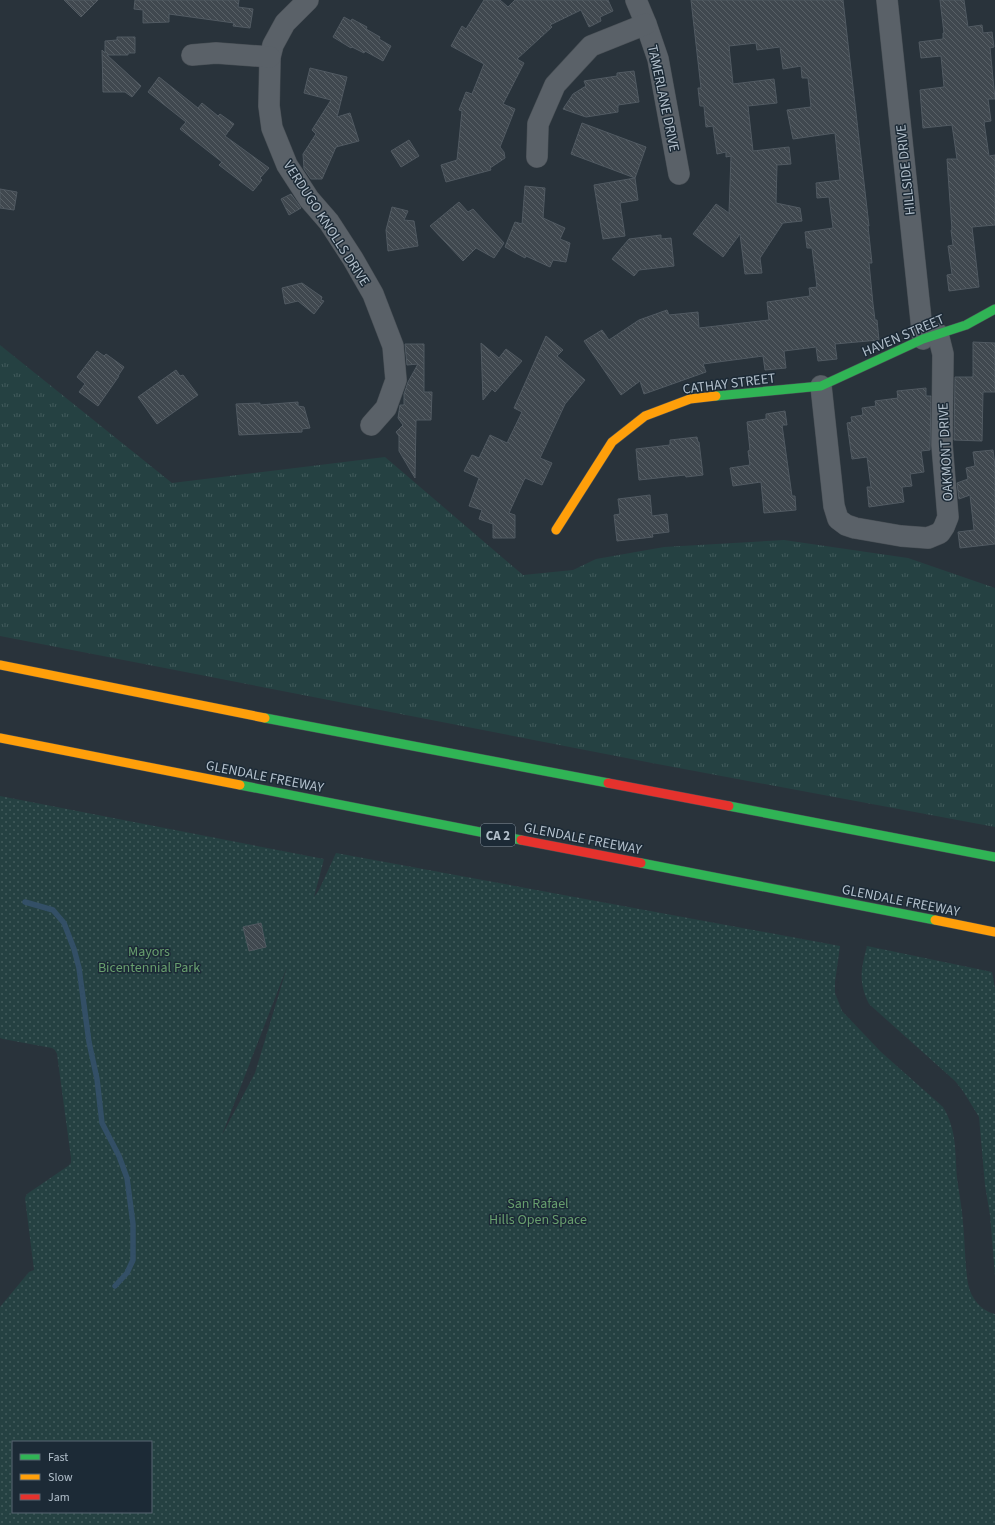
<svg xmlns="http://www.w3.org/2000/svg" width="995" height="1525" viewBox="0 0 995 1525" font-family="'Source Sans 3',sans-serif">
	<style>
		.grass { fill: url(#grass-tufts) }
		.park { fill: url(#park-dots); fill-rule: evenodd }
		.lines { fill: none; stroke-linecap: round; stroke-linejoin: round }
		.stream { stroke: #334f66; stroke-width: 5.5 }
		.building { fill: url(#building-back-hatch); stroke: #515a62 }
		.street-casing { stroke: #484f55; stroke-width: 22 }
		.fast-casing { stroke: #484f55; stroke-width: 10 }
		.slow-casing { stroke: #484f55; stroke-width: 10 }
		.jam-casing { stroke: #484f55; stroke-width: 10 }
		.street { stroke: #5a6168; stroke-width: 21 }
		.fast { stroke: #30b455; stroke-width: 9 }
		.slow { stroke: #ff9f0a; stroke-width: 9 }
		.jam { stroke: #e5322d; stroke-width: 9 }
		.labels { text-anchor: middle; stroke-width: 3; stroke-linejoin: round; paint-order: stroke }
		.shield { fill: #1c2a36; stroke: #86939f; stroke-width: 1 }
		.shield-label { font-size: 13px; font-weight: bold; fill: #b3c0cc }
		.street-label { font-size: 14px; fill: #b3c0cc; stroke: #1c2a36 }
		.park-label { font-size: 14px; fill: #689f6e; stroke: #1c2a36 }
	</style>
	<defs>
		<pattern id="grass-tufts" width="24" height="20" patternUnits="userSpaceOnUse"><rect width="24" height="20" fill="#254142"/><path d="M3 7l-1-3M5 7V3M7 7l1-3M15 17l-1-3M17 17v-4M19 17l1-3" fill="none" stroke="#425b5c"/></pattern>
		<pattern id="park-dots" width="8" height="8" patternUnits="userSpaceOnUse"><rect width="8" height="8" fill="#254142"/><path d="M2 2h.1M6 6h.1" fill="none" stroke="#425b5c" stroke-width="1.8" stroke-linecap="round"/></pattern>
		<pattern id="building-back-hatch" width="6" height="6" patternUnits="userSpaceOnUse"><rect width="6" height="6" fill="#40484f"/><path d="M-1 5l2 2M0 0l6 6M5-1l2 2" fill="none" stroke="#596167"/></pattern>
	</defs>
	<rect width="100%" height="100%" fill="#29333b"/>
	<polygon class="grass" points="0,345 172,483 385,457 523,575 573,570 596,559 664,547 784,540 908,558 995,588 995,827 652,763 0,636"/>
	<g class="park">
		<path d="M 0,796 L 324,859 L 314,897 L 319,890 L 336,853 L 840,946 L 835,982 L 835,993 L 842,1011 L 881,1052 L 943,1107 C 957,1130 955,1152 957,1178 C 959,1193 962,1208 963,1223 C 965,1242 965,1266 968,1284 C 971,1298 981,1311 995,1314 L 995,1525 L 0,1525 L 0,1307 L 29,1272 L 34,1270 L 25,1198 L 27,1194 L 68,1166 L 71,1163 L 71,1158 L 57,1054 L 55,1050 L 52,1048 L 3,1039 L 0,1038 ZM 287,967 L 255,1073 L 222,1135 ZM 13,1442 L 151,1442 L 151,1512 L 13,1512 Z"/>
		<path d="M 867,946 L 992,972 L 995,989 L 995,1276 L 990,1215 L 985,1185 L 979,1117 L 963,1091 L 955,1081 L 869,1004 C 858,981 861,970 867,946 Z"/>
	</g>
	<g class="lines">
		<polyline class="stream" points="25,902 53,910 64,923 74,949 79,968 89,1042 97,1079 102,1123 119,1156 127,1178 133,1224 133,1260 127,1273 115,1286"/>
	</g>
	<g class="building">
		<polygon points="64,0 98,0 81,17"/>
		<polygon points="135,0 239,0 238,7 253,9 250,28 233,26 234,23 169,14 169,22 143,23 143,10 134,9"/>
		<polygon points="484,0 500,0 508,7 515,0 608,0 613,11 600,17 601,21 589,27 581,10 550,25 552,27 517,59 524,63 503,104 515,109 500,147 504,152 505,158 490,168 491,170 446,182 441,165 457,160 462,111 459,110 466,92 472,94 484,64 451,46 462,26 466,29"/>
		<polygon points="691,0 843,0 869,226 868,226 872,263 869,263 873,304 875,320 877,320 879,340 835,344 837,359 818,361 816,347 784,351 786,368 765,370 763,356 703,364 706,372 644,394 640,381 621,395 584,341 602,330 609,340 639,320 667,310 669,315 698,312 699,328 769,320 767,302 810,296 809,288 817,287 812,248 807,248 805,232 833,228 829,197 817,198 816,183 840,180 835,133 793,139 787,110 811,107 808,78 802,78 801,66 783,69 780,47 757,50 756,43 729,46 733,84 774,79 777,103 748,106 753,151 789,147 791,164 777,165 776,203 800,208 802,221 783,223 760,258 762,273 745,274 740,234 723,257 693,234 716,204 729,213 731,156 726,157 726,152 717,154 713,126 706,127 704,106 700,106 698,88 701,88"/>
		<polygon points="940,0 964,0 968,27 982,25 983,33 992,32 994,47 990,48 995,99 988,99 991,121 984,122 989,156 995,155 995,225 972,227 979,287 949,291 947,275 952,274 948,246 953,245 951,230 952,230 947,159 957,159 952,125 923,128 920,90 944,87 941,56 921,58 919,42 943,39 943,33 944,33"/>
		<polygon points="344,17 351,21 352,19 367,27 366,29 380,37 379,39 391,46 383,61 365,51 364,53 352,47 351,48 333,37"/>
		<polygon points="117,37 135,37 135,53 128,53 128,55 107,55 141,86 132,97 125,92 103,92 102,50 105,53 105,41 117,40"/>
		<polygon points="310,68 347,77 337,117 350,113 359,141 336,147 322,179 311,179 304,169 303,154 316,134 312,130 331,100 304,93"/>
		<polygon points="634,71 639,102 618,105 618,112 586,117 563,109 573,94 586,86 584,81 617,76 617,73"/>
		<polygon points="159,77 198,108 202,103 218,116 220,114 234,124 225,136 269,168 260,178 262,180 253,191 219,165 222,162 180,129 186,122 148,92"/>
		<polygon points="582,123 646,147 635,178 571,154"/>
		<polygon points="409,140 419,156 401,167 391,151"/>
		<polygon points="635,178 638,200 620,203 625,236 603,239 594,185"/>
		<polygon points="525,186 545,188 543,218 565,228 560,239 570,243 566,262 553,260 550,267 526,256 525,258 505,247 515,222 522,224"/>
		<polygon points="0,189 17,192 14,210 0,208"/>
		<polygon points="291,194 301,208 289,215 281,199"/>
		<polygon points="459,202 468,212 473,209 504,243 494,258 476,248 463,261 430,226"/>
		<polygon points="392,207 408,211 404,220 414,221 418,246 388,251 386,230"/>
		<polygon points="661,235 661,239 671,238 674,266 639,270 634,276 612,259 629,239"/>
		<polygon points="302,283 322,297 321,300 324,301 314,314 298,301 285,304 282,288"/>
		<polygon points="546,336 563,350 557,356 585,380 565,404 540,458 552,463 542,485 525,478 509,513 515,515 515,538 493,538 493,524 479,519 482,510 469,506 479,478 464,471 472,455 479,458 490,435 507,443 522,412 514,408"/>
		<polygon points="973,342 995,343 995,392 983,392 982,441 954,440 955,377 973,377"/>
		<polygon points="481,343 499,358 506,349 522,361 495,392 492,389 483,400"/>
		<polygon points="405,344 424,344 424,392 432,392 431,420 416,420 415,478 399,451 399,436 396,432 403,425 398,418 400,405 404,405 404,394 408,382 418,364 407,365"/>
		<polygon points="97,351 104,356 106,354 124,367 118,376 119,376 98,406 79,392 85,384 77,377"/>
		<polygon points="176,370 180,376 183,375 198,395 157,424 138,397"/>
		<polygon points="926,388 926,396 931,396 930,450 921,451 924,472 910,474 912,486 902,487 904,502 869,507 867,487 871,487 867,457 852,459 847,423 852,422 851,417 863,415 862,408 876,406 875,401 898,398 897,391"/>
		<polygon points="298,402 298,406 304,407 310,428 302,429 302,432 239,435 236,404 260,403 260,405"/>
		<polygon points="785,411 787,425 782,425 792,496 795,496 796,510 764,513 761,482 733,486 730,468 750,465 748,451 750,450 747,422 766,419 766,414"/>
		<polygon points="697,437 698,442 699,442 703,475 686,477 685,475 639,480 636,449 670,445 670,440"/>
		<polygon points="993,450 995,466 995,544 960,548 958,532 974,530 970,495 959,499 957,483 968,479 966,468 975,466 973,452"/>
		<polygon points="650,495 652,516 667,514 669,532 652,534 653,537 617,541 614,515 620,514 618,499"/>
		<polygon points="261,923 266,947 249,951 243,927"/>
	</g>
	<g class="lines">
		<defs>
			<g id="street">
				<polyline points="308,0 285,23 273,45 270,57 269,106 272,128 287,165 309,199 329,222 353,259 373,294 393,346 396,380 386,408 371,425"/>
				<polyline points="636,0 646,24 658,59 679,174"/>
				<polyline points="887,0 923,339"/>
				<polyline points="192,55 216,53 270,57"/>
				<polyline points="537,157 538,124 555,85 591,46 646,24"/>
				<polyline points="821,386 834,506 838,519 846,525 855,528 901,536 928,538 940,533 944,527 948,517 942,445 943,354 938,334"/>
			</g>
			<g id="fast">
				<polyline points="716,396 821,386 923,339 966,325 995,309"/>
				<polyline points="265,718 608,783"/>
				<polyline points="240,785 521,840"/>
				<polyline points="729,806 995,857"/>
				<polyline points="641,863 935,920"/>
			</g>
			<g id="slow">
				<polyline points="556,530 612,442 645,416 690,399 716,396"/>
				<polyline points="0,665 265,718"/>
				<polyline points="0,738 240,785"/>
				<polyline points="935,920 995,932"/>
			</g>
			<g id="jam">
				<polyline points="608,783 729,806"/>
				<polyline points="521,840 641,863"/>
			</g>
		</defs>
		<use href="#street" class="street-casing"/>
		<use href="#fast" class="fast-casing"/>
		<use href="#slow" class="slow-casing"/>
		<use href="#jam" class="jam-casing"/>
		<use href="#street" class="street"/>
		<use href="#fast" class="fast"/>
		<use href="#slow" class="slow"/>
		<use href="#jam" class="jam"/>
	</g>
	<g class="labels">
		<rect class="shield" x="481" y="824" width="34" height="22" rx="3"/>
		<g class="shield-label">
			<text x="498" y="840">CA 2</text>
		</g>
		<g class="street-label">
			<text transform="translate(664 98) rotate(78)" y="5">TAMERLANE DRIVE</text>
			<text transform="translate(905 170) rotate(-96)" y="5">HILLSIDE DRIVE</text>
			<text transform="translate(327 223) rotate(57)" y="5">VERDUGO KNOLLS DRIVE</text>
			<text transform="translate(903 335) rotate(-23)" y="5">HAVEN STREET</text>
			<text transform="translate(729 383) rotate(-7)" y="5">CATHAY STREET</text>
			<text transform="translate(945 452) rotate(-93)" y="5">OAKMONT DRIVE</text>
			<text transform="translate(265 776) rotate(11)" y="5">GLENDALE FREEWAY</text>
			<text transform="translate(583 838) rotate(11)" y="5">GLENDALE FREEWAY</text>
			<text transform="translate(901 900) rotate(11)" y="5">GLENDALE FREEWAY</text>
		</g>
		<g class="park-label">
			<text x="149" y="956">Mayors<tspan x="149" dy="16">Bicentennial Park</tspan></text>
			<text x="538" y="1208">San Rafael<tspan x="538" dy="16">Hills Open Space</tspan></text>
		</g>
	</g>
	<rect x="12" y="1441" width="140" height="72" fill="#1c2a36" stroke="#586672"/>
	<rect x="20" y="1454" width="20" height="6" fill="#30b455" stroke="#586672"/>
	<text x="48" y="1461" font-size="12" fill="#b3c0cc">Fast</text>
	<rect x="20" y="1474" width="20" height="6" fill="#ff9f0a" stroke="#586672"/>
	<text x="48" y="1481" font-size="12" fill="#b3c0cc">Slow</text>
	<rect x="20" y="1494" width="20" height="6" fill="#e5322d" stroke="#586672"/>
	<text x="48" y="1501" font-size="12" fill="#b3c0cc">Jam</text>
</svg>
